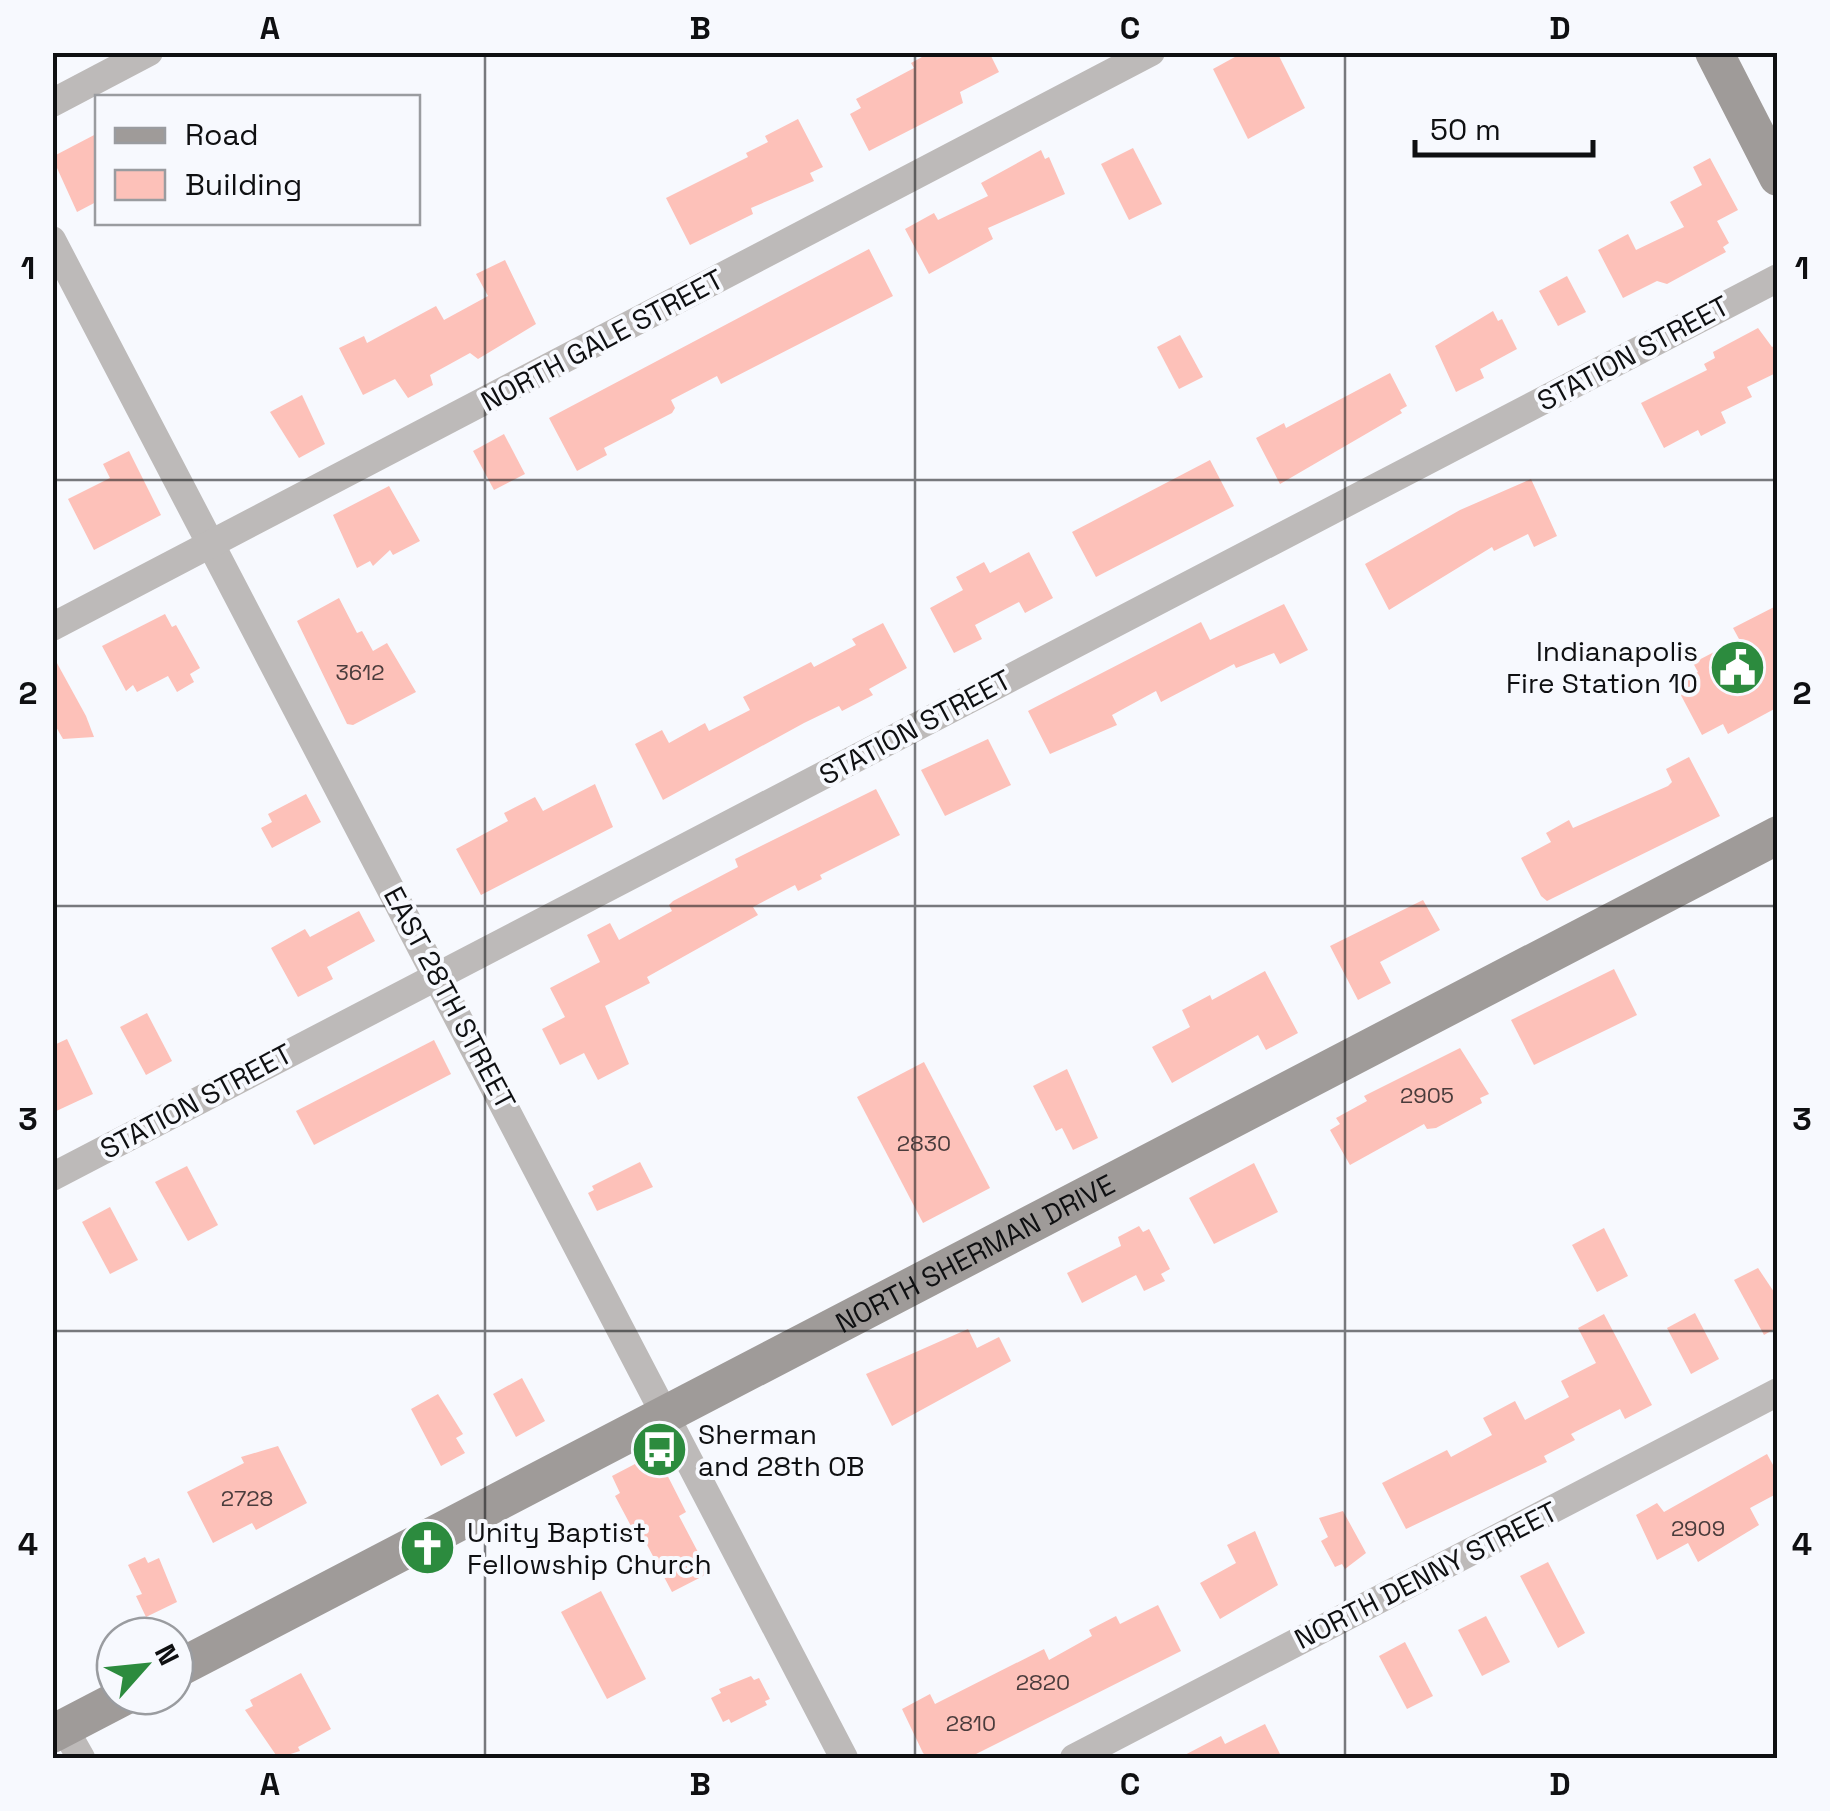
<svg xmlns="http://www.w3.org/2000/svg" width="1830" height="1811" viewBox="0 0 1830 1811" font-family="'Space Grotesk',sans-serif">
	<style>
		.building { fill: #fdc1b9 }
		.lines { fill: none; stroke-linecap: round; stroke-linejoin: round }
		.street { stroke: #bdbab9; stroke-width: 28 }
		.secondary { stroke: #9f9b99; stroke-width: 38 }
		.grid { fill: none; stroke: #0f1012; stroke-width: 2.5; stroke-opacity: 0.55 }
		.labels { text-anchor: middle; stroke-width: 8; stroke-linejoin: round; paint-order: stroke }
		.number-label { font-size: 22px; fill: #4a3c3c }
		.street-label { font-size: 28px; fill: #0f1012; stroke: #f7f9fe }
		.poi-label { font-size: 28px; fill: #0f1012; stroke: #f7f9fe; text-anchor: start }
		.neatline { fill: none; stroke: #0f1012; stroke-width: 4 }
		.grid-label { font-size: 32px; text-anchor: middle; font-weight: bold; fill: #0f1012 }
	</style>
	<rect width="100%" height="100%" fill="#f7f9fe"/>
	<g class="building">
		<polygon points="931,52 989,52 999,72 960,92 963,103 869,151 850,114 861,108 856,99 914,68 911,63"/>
		<polygon points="1244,52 1277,52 1305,108 1248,139 1213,69"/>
		<polygon points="798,119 823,167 810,173 814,181 751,208 753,214 690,245 666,198 748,157 746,153 768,142 765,136"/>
		<polygon points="98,133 98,201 77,212 52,157"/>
		<polygon points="1133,148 1162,204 1129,220 1101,164"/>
		<polygon points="1041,150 1045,159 1049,157 1065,194 988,228 993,239 929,274 905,229 934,213 938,220 988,196 981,183"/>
		<polygon points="1710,158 1738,210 1717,221 1729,243 1723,247 1726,252 1667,284 1657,281 1623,298 1598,250 1628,234 1636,250 1684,227 1670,202 1702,185 1693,167"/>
		<polygon points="869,249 893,296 721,384 717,376 671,400 675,408 672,413 604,448 607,455 577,471 549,418"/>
		<polygon points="505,260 536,324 478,359 470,353 430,375 433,385 408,398 395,379 363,395 339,348 364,336 367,343 436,306 444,320 488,296 476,274"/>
		<polygon points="1567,276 1586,312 1558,326 1539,291"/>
		<polygon points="1493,311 1498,321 1502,319 1517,349 1480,369 1484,378 1456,392 1435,346"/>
		<polygon points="1758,328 1772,347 1778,344 1778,372 1747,387 1752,397 1721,412 1726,423 1701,436 1698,430 1664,448 1641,403 1707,370 1704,364 1715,358 1713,352"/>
		<polygon points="1180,335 1203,377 1179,389 1157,347"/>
		<polygon points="1390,373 1407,406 1400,410 1402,413 1280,484 1256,438 1284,423 1286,428"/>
		<polygon points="302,395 325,444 299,458 270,412"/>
		<polygon points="504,434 525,474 494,490 473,451"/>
		<polygon points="129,451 161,515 94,550 68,499 110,478 103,464"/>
		<polygon points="1210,460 1234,506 1096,577 1072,532"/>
		<polygon points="1531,479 1557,536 1534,547 1528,534 1494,551 1492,547 1389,610 1365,564 1460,510"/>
		<polygon points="389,486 420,541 393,555 390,550 373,566 370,561 357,568 333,515"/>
		<polygon points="1029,552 1053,598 1025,613 1019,602 975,625 982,639 954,653 930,608 963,590 956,577 984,562 990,573"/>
		<polygon points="339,598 357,633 362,631 373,651 387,643 416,692 353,725 347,724 297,621"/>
		<polygon points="1284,604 1308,650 1280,664 1274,653 1236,668 1234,664 1161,702 1156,691 1112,715 1117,725 1050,754 1028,711 1201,622 1210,640"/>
		<polygon points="1778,605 1778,707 1728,734 1723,724 1702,735 1675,684 1698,672 1693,663 1739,639 1733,628"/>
		<polygon points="165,614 172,627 176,625 200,668 190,674 194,682 177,692 168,676 137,692 133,685 126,691 102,646"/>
		<polygon points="883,623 907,668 869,689 873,695 842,711 839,706 804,723 663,800 635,744 662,730 669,743 705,723 709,731 750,710 743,697 811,662 814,667 856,645 852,639"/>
		<polygon points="52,654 86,716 94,737 63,739 52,720"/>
		<polygon points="988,739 1011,785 945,816 921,770"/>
		<polygon points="1689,757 1720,816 1547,901 1541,896 1521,858 1551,842 1546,833 1569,820 1573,828 1668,786 1672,782 1666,769"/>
		<polygon points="595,784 613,827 481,895 456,849 508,821 504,813 535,797 543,811"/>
		<polygon points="876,789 900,835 820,875 822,879 798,891 795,885 753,907 758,915 647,977 650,983 605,1006 629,1064 598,1080 584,1053 560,1065 542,1029 565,1017 550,988 600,962 587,935 610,923 619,940 672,911 669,905 673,901 738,867 735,859"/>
		<polygon points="306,794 321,822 272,848 261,828 272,822 268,814"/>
		<polygon points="1423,900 1440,930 1380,962 1391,983 1358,1000 1330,946"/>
		<polygon points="359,911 375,941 327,967 333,979 298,997 271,948 305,929 310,937"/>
		<polygon points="1614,969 1637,1015 1534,1065 1511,1020"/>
		<polygon points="1265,971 1298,1033 1266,1050 1258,1035 1172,1083 1152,1047 1190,1027 1182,1010 1210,995 1212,1000"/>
		<polygon points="147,1013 172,1061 146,1075 120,1027"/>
		<polygon points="67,1039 93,1094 52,1113 52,1046"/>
		<polygon points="434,1040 451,1074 314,1145 296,1111"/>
		<polygon points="1460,1048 1489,1094 1480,1098 1482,1103 1436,1128 1427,1129 1424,1124 1350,1165 1330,1130 1340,1124 1336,1118 1367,1101 1364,1096"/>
		<polygon points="924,1062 990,1188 923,1223 857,1097"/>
		<polygon points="1067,1069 1098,1138 1073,1150 1062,1128 1056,1131 1033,1086"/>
		<polygon points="640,1162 653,1187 597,1211 588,1193 594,1190 592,1186"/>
		<polygon points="1254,1163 1278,1212 1214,1244 1189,1198"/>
		<polygon points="187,1166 218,1225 188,1241 155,1182"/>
		<polygon points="110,1207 138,1260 110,1274 82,1222"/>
		<polygon points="1139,1226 1143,1232 1149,1229 1170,1269 1161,1274 1165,1281 1144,1291 1136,1275 1082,1303 1067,1273 1121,1246 1118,1237"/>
		<polygon points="1604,1228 1628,1276 1597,1292 1572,1245"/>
		<polygon points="1758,1268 1778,1298 1778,1327 1764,1335 1734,1280"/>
		<polygon points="1695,1313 1719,1359 1691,1374 1667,1328"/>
		<polygon points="1604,1314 1652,1405 1625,1419 1620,1409 1571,1434 1575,1440 1544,1456 1547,1462 1406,1529 1382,1483 1447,1450 1451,1457 1492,1435 1483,1418 1515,1401 1525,1420 1569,1397 1561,1381 1596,1363 1578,1328"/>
		<polygon points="968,1329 977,1348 999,1337 1011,1361 892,1426 866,1374"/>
		<polygon points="522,1378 545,1421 516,1437 493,1394"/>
		<polygon points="438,1394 463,1434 456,1438 465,1453 441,1466 411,1409"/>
		<polygon points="278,1446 307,1503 256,1530 252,1523 213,1543 187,1492 244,1463 241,1457"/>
		<polygon points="656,1453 686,1512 679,1516 709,1573 672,1592 636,1524 631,1526 615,1496 620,1493 612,1476"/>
		<polygon points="1767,1454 1778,1474 1778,1493 1750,1508 1759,1525 1698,1562 1688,1543 1657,1560 1636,1515 1657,1503 1664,1512"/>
		<polygon points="1343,1511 1366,1553 1345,1569 1342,1564 1335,1567 1321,1541 1328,1537 1319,1518"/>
		<polygon points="1255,1531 1278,1585 1220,1619 1200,1583 1236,1563 1227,1545"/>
		<polygon points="145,1557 148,1563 159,1558 177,1602 146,1617 136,1596 142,1594 128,1565"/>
		<polygon points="1548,1562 1585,1633 1558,1648 1520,1576"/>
		<polygon points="601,1591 646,1679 607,1699 561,1612"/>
		<polygon points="1158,1605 1181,1651 968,1758 928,1758 923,1753 902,1709 930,1694 935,1704 1044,1649 1049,1660 1092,1636 1089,1630 1116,1616 1120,1624"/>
		<polygon points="1486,1616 1510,1662 1482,1676 1458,1630"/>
		<polygon points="1405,1642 1433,1696 1407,1709 1379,1656"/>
		<polygon points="301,1673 331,1729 298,1747 300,1751 278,1758 245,1710 253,1706 250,1700"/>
		<polygon points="751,1676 754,1680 759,1678 770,1699 765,1701 767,1705 731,1723 729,1719 723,1722 711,1698 721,1693 719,1689"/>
		<polygon points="1265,1724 1282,1758 1179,1758 1221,1736 1225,1744"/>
	</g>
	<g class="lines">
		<g class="street">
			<polyline points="52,103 149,52"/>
			<polyline points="52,240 844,1758"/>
			<polyline points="52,627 1151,52"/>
			<polyline points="52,1177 1778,278"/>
			<polyline points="64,1728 81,1758"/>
			<polyline points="1074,1758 1778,1392"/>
		</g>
		<g class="secondary">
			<polyline points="1714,52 1778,177"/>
			<path id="s1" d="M 175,1670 L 1778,835"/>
			<polyline points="52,1734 125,1696"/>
		</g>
	</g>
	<path class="grid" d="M 485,52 L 485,1758M 915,52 L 915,1758M 1345,52 L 1345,1758M 52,480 L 1778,480M 52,906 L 1778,906M 52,1331 L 1778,1331"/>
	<defs>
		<symbol id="civic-disc" viewBox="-11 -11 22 22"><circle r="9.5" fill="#2c8b3e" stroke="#f7f9fe"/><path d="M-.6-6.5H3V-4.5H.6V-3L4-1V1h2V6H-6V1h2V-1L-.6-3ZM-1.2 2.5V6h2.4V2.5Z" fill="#fff"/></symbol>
		<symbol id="bus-disc" viewBox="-11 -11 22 22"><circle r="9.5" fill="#2c8b3e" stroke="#f7f9fe"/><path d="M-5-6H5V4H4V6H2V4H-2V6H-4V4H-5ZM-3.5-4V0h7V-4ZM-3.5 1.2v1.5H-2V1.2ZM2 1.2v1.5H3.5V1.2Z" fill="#fff"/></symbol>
		<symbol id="church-disc" viewBox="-11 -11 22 22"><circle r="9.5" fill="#2c8b3e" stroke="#f7f9fe"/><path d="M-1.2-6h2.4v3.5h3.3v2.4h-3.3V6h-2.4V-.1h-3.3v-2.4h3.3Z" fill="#fff"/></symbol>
	</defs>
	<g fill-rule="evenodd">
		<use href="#civic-disc" x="1706" y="636" width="63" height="63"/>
		<use href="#bus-disc" x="628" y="1418" width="63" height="63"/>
		<use href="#church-disc" x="396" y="1516" width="63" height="63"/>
	</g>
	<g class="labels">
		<g class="number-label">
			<text x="360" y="680">3612</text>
			<text x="1427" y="1103">2905</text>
			<text x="924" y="1151">2830</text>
			<text x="247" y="1506">2728</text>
			<text x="1698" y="1536">2909</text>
			<text x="1043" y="1690">2820</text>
			<text x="971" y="1731">2810</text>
		</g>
		<g class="street-label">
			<text transform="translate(602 340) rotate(-28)" y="10">NORTH GALE STREET</text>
			<text transform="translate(1633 353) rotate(-28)" y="10">STATION STREET</text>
			<text transform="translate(915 727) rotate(-28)" y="10">STATION STREET</text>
			<text transform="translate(450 998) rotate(62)" y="10">EAST 28TH STREET</text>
			<text transform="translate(196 1101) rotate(-28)" y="10">STATION STREET</text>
			<text dy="10" stroke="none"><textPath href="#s1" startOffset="902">NORTH SHERMAN DRIVE</textPath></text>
			<text transform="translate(1426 1575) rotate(-27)" y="10">NORTH DENNY STREET</text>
		</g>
		<g class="poi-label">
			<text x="1698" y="661" text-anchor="end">Indianapolis<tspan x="1698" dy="32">Fire Station 10</tspan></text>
			<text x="698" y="1444">Sherman<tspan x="698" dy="32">and 28th OB</tspan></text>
			<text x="467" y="1542">Unity Baptist<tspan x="467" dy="32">Fellowship Church</tspan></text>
		</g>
	</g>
	<rect width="1830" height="1811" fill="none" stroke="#f7f9fe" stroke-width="110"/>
	<rect x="95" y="95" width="325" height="130" fill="#f7f9fe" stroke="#9a9ca0" stroke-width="2.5"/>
	<rect x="115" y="128" width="50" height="15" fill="#9f9b99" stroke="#9a9ca0" stroke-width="2.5"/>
	<text x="185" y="145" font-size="30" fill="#0f1012">Road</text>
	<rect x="115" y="170" width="50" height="30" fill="#fdc1b9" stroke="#9a9ca0" stroke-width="2.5"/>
	<text x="185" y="195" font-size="30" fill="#0f1012">Building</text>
	<g transform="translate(145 1666) rotate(63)"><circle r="48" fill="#f7f9fe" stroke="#9a9ca0" stroke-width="2.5"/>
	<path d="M0-8L18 38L0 25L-18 38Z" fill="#2c8b3e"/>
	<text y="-15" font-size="28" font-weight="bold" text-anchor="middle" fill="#0f1012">N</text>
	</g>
	<path d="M1415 140v15h178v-15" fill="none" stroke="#0f1012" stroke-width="5"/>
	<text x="1430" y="140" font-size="30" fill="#0f1012" stroke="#f7f9fe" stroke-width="8" paint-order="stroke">50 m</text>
	<rect x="55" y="55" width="1720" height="1701" class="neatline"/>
	<g class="grid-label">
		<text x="270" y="39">A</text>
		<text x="700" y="39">B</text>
		<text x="1130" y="39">C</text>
		<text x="1560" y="39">D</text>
		<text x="28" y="279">1</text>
		<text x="1802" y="279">1</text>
		<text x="28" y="704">2</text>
		<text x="1802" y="704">2</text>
		<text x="28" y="1130">3</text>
		<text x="1802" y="1130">3</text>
		<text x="28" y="1555">4</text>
		<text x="1802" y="1555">4</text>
		<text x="270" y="1795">A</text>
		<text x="700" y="1795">B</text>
		<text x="1130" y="1795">C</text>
		<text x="1560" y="1795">D</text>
	</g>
</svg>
